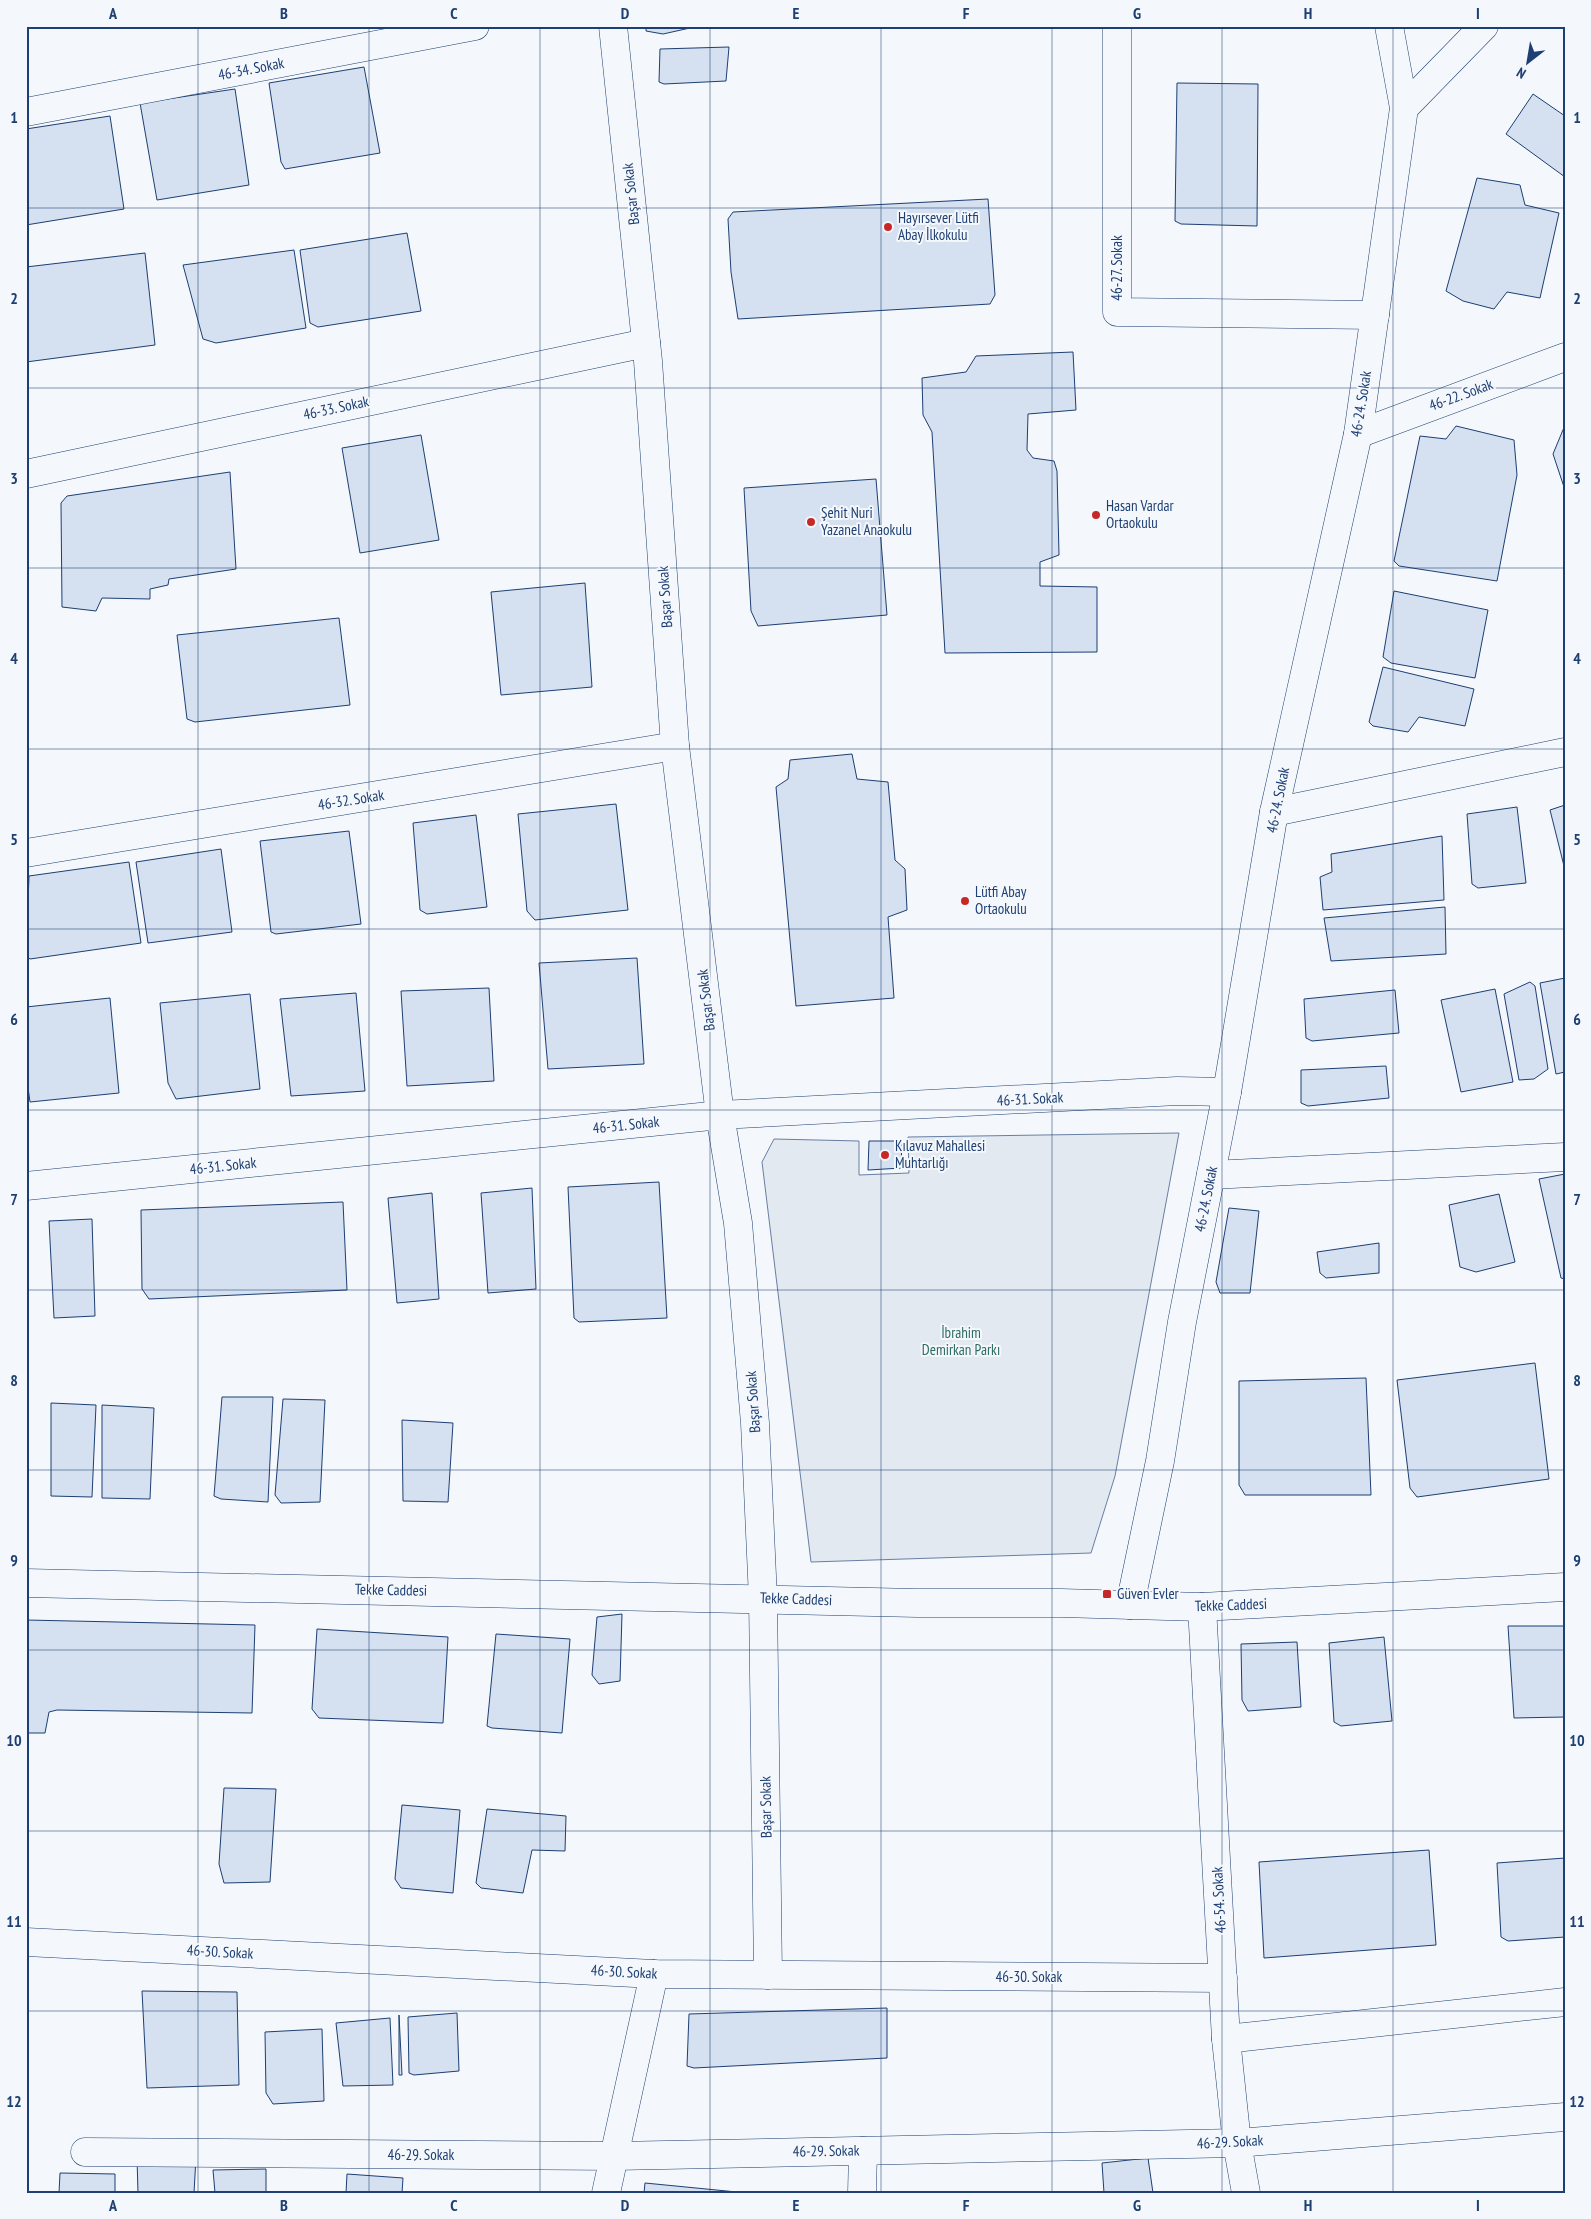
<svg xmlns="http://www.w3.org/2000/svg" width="1591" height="2219" viewBox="0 0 1591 2219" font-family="'PT Sans Narrow',sans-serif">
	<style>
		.green { fill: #e3e9f0; stroke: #687fa3 }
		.building { fill: #d5e0f0; stroke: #1d3f73 }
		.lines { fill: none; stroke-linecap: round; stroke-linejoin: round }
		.street-casing { stroke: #1d3f73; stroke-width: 29 }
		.street { stroke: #f4f7fb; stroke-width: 28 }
		.grid { fill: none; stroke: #1d3f73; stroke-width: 1; stroke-opacity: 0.55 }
		.poi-dot { fill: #c62828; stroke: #f4f7fb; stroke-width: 2 }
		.labels { text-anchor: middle; stroke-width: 4; stroke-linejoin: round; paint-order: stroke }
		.street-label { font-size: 15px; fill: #1d3f73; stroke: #f4f7fb }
		.poi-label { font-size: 15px; fill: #1d3f73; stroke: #f4f7fb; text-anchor: start }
		.park-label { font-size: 15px; fill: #2c6c60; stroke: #f4f7fb }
		.neatline { fill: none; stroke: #1d3f73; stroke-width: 2 }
		.grid-label { font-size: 16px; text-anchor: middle; font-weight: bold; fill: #1d3f73 }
	</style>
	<rect width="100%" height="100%" fill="#f4f7fb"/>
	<polygon class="green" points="1179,1133 1115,1476 1091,1553 811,1562 762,1162 774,1139 859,1141 859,1175 909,1173 908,1137"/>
	<g class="building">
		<polygon points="646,26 699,26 663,34 646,31"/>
		<polygon points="729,47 726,81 664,84 659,82 660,49"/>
		<polygon points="364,67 380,153 285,169 281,162 269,83"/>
		<polygon points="1177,83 1258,84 1257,226 1181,224 1175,221"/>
		<polygon points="235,89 249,185 157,200 140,103"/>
		<polygon points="1533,94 1565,116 1565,177 1506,134"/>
		<polygon points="110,116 124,209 26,225 26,129"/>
		<polygon points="1477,178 1520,185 1525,205 1559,213 1540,298 1507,292 1494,309 1463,301 1446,291"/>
		<polygon points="988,199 995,295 990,304 738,319 731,272 728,219 733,212"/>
		<polygon points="407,233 421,311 318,327 310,323 300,250"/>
		<polygon points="294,250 306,328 216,343 203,339 183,265"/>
		<polygon points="145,253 155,345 26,362 26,267"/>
		<polygon points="1073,352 1076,410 1028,414 1027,450 1033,458 1054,461 1057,471 1059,555 1040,562 1040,586 1097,587 1097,652 945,653 932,432 923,415 922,378 966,372 976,356"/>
		<polygon points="1565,425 1565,490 1553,454"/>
		<polygon points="1456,426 1514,440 1517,475 1497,581 1399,566 1394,561 1420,436 1446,439"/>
		<polygon points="421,435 439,540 360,553 342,448"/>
		<polygon points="230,472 236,569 169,579 168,585 150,589 150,599 102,598 96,611 62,607 61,503 67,496"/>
		<polygon points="876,479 887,615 758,626 751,611 744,488"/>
		<polygon points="585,583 592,687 501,695 491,592"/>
		<polygon points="1394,591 1488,610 1475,678 1391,663 1383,657"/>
		<polygon points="339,618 350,705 195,722 187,719 177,635"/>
		<polygon points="1383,667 1474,689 1465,726 1419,717 1408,732 1373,726 1369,722"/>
		<polygon points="852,754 857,779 888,782 895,860 905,869 907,910 888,917 894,998 796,1006 776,787 788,779 790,760"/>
		<polygon points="616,804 628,910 535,920 527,911 518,814"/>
		<polygon points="1565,805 1565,870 1550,810"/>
		<polygon points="1517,807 1526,883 1478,888 1472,884 1467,814"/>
		<polygon points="476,815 487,907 427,914 420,910 413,823"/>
		<polygon points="349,831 361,924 276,934 271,932 260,841"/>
		<polygon points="1442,836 1444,900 1323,910 1320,877 1332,872 1331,854"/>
		<polygon points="221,849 232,932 148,943 136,862"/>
		<polygon points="129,862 141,943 30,959 26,956 29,876"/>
		<polygon points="1445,907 1446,954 1331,961 1324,918"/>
		<polygon points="637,958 644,1064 548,1069 539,963"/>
		<polygon points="1565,978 1565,1072 1556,1074 1540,983"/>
		<polygon points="1530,982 1535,986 1548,1069 1534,1079 1519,1080 1504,994"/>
		<polygon points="489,988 494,1081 407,1086 401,991"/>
		<polygon points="1495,989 1513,1082 1461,1092 1441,1000"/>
		<polygon points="1395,990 1399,1033 1312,1041 1306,1038 1304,999"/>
		<polygon points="356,993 365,1091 291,1096 280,999"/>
		<polygon points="250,994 260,1089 176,1099 168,1083 160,1003"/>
		<polygon points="110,998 119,1093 30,1102 26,1073 26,1007"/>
		<polygon points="1386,1066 1389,1098 1308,1106 1301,1103 1301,1070"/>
		<polygon points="869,1141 901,1141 902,1168 868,1170"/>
		<polygon points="1565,1174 1565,1279 1561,1278 1539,1179"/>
		<polygon points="659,1182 667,1318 579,1322 574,1318 568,1187"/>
		<polygon points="532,1188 536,1289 488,1293 481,1193"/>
		<polygon points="432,1193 439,1299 397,1303 388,1198"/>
		<polygon points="1499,1194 1515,1262 1476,1272 1460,1267 1449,1205"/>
		<polygon points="343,1202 347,1290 149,1299 142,1289 141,1210"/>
		<polygon points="1229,1208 1259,1211 1250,1293 1220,1293 1216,1282"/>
		<polygon points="92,1219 95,1316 54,1318 49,1221"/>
		<polygon points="1379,1243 1379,1273 1326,1278 1320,1273 1317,1252"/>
		<polygon points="1535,1363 1549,1479 1417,1497 1410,1488 1397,1380"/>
		<polygon points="1366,1378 1371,1495 1245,1495 1239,1485 1239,1381"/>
		<polygon points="222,1397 273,1397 268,1502 221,1499 214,1496"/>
		<polygon points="283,1399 325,1400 320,1502 281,1503 275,1495"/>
		<polygon points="51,1403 96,1405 92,1497 51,1496"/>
		<polygon points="102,1405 154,1408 150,1499 102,1498"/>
		<polygon points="402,1420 453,1423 448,1502 403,1501"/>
		<polygon points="622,1614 620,1681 599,1684 592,1675 597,1617"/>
		<polygon points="26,1620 255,1625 252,1713 57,1710 49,1712 45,1733 26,1733"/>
		<polygon points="1508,1626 1565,1626 1565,1717 1514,1718"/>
		<polygon points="317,1629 448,1637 443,1723 319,1718 312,1709"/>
		<polygon points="496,1634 570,1639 562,1733 492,1728 487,1726"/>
		<polygon points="1384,1637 1392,1721 1341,1726 1334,1722 1329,1643"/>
		<polygon points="1297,1642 1301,1707 1248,1711 1242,1700 1241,1644"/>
		<polygon points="224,1788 276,1789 270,1882 224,1883 219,1864"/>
		<polygon points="402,1805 460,1810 453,1893 401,1888 395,1879"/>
		<polygon points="487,1809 566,1816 565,1851 532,1850 523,1893 481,1888 476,1883"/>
		<polygon points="1429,1850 1436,1945 1264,1958 1259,1862"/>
		<polygon points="1565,1858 1565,1937 1508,1941 1501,1937 1497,1863"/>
		<polygon points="142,1991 237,1992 239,2085 147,2088"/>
		<polygon points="887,2008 887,2058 694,2068 687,2066 689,2014"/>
		<polygon points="457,2013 459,2071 414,2075 409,2073 408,2017"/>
		<polygon points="399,2015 402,2075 399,2075"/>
		<polygon points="390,2018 393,2085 343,2086 336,2023"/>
		<polygon points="322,2029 324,2101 273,2104 266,2093 265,2032"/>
		<polygon points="196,2157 194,2193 138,2193 137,2158"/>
		<polygon points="1148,2158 1153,2193 1104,2193 1102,2163"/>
		<polygon points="266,2169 266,2193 215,2193 213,2170"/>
		<polygon points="60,2173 115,2174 115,2193 59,2193"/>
		<polygon points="347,2174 403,2178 402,2193 346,2193"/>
		<polygon points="645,2183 747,2193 644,2193"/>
	</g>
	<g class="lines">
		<defs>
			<g id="street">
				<polyline points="613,26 648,361 675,746 720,1115 738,1223 755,1423 763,1598 768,1975"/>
				<polyline points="1117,26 1117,312 1375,315"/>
				<polyline points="1389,26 1404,108"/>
				<polyline points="26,112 475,26"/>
				<polyline points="1358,434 1565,357"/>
				<polyline points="26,474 646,343"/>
				<polyline points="1274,812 1565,752"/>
				<polyline points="26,853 675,746"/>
				<polyline points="1211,1175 1565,1157"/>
				<polyline points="26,1186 720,1115 1177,1091 1227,1092"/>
				<polyline points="26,1583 917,1603 1061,1603 1202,1607 1565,1587"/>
				<polyline points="1130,1605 1160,1461 1182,1322 1227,1092 1274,812 1358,434 1404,108 1484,26"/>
				<polyline points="1202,1607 1226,2039 1237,2143 1246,2193"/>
				<polyline points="26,1942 654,1974 1223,1978"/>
				<polyline points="1226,2039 1565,2002"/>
				<polyline points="85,2152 615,2156 1237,2143 1565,2117"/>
				<polyline points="606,2193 654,1974"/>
				<polyline points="862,2193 863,2151"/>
			</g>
		</defs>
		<use href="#street" class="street-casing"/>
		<use href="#street" class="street"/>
	</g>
	<path class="grid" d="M 198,26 L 198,2193M 369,26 L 369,2193M 540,26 L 540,2193M 710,26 L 710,2193M 881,26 L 881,2193M 1052,26 L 1052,2193M 1222,26 L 1222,2193M 1393,26 L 1393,2193M 26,208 L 1565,208M 26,388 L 1565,388M 26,568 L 1565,568M 26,749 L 1565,749M 26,929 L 1565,929M 26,1110 L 1565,1110M 26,1290 L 1565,1290M 26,1470 L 1565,1470M 26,1650 L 1565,1650M 26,1831 L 1565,1831M 26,2011 L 1565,2011"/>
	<g class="poi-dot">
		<circle cx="888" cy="227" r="5"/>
		<circle cx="1096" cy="515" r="5"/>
		<circle cx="811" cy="522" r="5"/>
		<circle cx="965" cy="901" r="5"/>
		<circle cx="885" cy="1155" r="5"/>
		<rect x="1102" y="1589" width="10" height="10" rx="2.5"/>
	</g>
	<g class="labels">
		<g class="street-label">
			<text transform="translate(251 69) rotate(-11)" y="5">46-34. Sokak</text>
			<text transform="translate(631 194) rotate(-96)" y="5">Başar Sokak</text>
			<text transform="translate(1117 268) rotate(-90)" y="5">46-27. Sokak</text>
			<text transform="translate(1461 395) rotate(-20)" y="5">46-22. Sokak</text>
			<text transform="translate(1361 404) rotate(-81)" y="5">46-24. Sokak</text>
			<text transform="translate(336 408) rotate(-12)" y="5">46-33. Sokak</text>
			<text transform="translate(665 597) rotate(-94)" y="5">Başar Sokak</text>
			<text transform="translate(351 800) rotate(-9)" y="5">46-32. Sokak</text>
			<text transform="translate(1278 800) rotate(-79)" y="5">46-24. Sokak</text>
			<text transform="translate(706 1000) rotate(-97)" y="5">Başar Sokak</text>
			<text transform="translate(1030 1099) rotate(-3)" y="5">46-31. Sokak</text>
			<text transform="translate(626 1125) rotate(-6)" y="5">46-31. Sokak</text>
			<text transform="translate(223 1166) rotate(-6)" y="5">46-31. Sokak</text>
			<text transform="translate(1206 1199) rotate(-79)" y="5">46-24. Sokak</text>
			<text transform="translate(753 1402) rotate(-94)" y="5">Başar Sokak</text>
			<text transform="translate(391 1590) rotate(1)" y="5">Tekke Caddesi</text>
			<text transform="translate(796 1599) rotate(2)" y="5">Tekke Caddesi</text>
			<text transform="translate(1231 1605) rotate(-2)" y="5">Tekke Caddesi</text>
			<text transform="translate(766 1807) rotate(-91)" y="5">Başar Sokak</text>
			<text transform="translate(1219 1900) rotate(-93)" y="5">46-54. Sokak</text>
			<text transform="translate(220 1952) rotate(3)" y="5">46-30. Sokak</text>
			<text transform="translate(624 1972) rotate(3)" y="5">46-30. Sokak</text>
			<text x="1029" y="1982">46-30. Sokak</text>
			<text transform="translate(1230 2142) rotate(-3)" y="5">46-29. Sokak</text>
			<text transform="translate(826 2151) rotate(-1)" y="5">46-29. Sokak</text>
			<text x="421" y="2160">46-29. Sokak</text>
		</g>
		<g class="poi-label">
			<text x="898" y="223">Hayırsever Lütfi<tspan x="898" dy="17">Abay İlkokulu</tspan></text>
			<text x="1106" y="511">Hasan Vardar<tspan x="1106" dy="17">Ortaokulu</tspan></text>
			<text x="821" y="518">Şehit Nuri<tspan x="821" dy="17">Yazanel Anaokulu</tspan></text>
			<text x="975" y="897">Lütfi Abay<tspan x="975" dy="17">Ortaokulu</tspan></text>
			<text x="895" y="1151">Kılavuz Mahallesi<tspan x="895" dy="17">Muhtarlığı</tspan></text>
			<text x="1117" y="1599">Güven Evler</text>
		</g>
		<g class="park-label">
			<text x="961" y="1338">İbrahim<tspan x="961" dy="17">Demirkan Parkı</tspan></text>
		</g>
	</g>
	<rect width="1591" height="2219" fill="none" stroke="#f4f7fb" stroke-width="55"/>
	<g transform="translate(1528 62) rotate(211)" stroke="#f4f7fb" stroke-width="4" paint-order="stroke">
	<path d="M0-4L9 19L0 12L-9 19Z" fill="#1d3f73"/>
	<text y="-8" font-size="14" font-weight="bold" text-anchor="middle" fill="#1d3f73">N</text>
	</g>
	<rect x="28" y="28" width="1536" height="2164" class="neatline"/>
	<g class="grid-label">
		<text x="113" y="19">A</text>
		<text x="284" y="19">B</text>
		<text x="454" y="19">C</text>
		<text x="625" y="19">D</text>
		<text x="796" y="19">E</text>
		<text x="966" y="19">F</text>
		<text x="1137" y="19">G</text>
		<text x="1308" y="19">H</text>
		<text x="1478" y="19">I</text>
		<text x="14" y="123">1</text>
		<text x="1577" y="123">1</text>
		<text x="14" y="304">2</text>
		<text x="1577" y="304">2</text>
		<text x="14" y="484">3</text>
		<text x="1577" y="484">3</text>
		<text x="14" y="664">4</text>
		<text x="1577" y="664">4</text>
		<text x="14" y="845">5</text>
		<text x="1577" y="845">5</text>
		<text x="14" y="1025">6</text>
		<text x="1577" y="1025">6</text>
		<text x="14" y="1205">7</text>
		<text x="1577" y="1205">7</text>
		<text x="14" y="1386">8</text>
		<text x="1577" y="1386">8</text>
		<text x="14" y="1566">9</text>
		<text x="1577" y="1566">9</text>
		<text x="14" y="1746">10</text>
		<text x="1577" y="1746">10</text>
		<text x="14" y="1927">11</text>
		<text x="1577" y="1927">11</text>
		<text x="14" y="2107">12</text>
		<text x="1577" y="2107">12</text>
		<text x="113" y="2211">A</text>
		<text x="284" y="2211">B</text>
		<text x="454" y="2211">C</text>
		<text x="625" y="2211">D</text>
		<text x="796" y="2211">E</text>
		<text x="966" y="2211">F</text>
		<text x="1137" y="2211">G</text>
		<text x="1308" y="2211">H</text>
		<text x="1478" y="2211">I</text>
	</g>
</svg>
